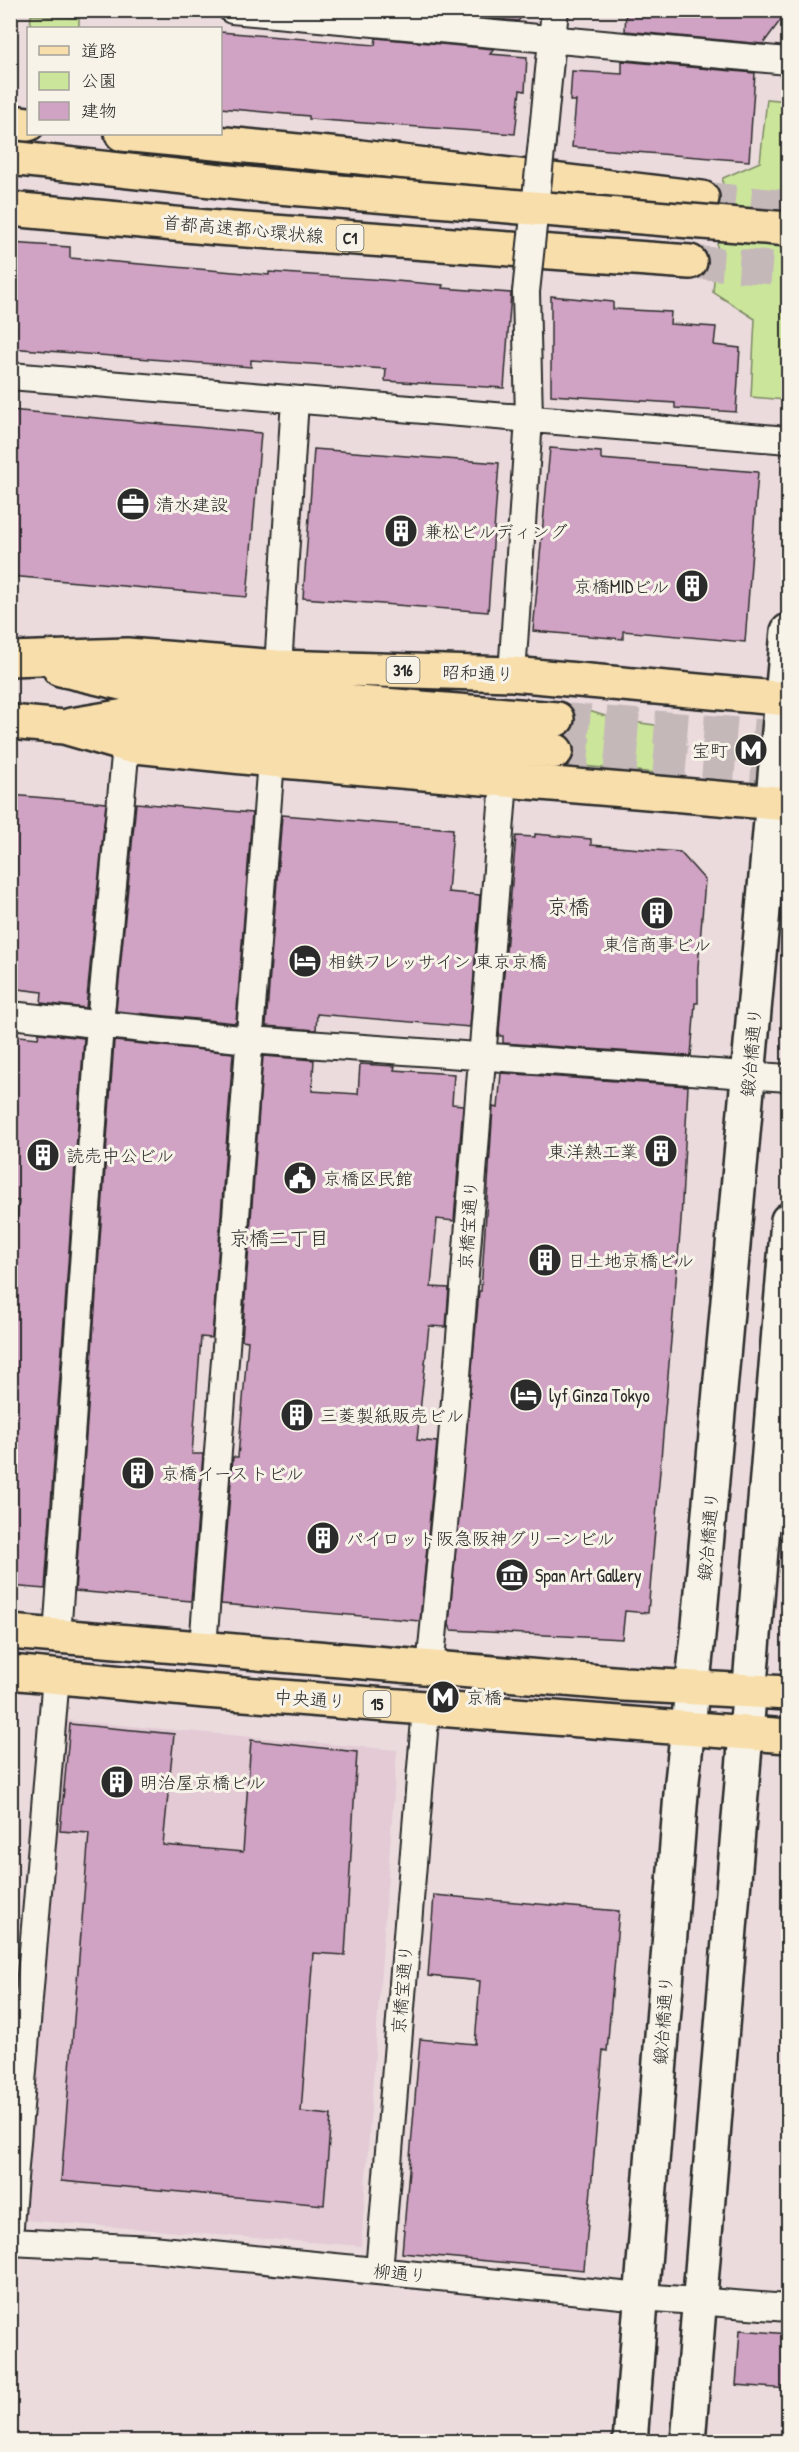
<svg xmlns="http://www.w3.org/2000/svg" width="799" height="2452" font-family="'Patrick Hand','Klee One',sans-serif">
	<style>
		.built { fill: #e3cad5 }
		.green { fill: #cbe59b; stroke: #7b8863; stroke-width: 1.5 }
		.building { fill: #d0a2c3; stroke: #2b2b2b; stroke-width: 1.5 }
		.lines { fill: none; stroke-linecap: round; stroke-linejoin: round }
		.primary-tunnel { stroke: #c5b8b9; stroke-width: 33; stroke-dasharray: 33 16; stroke-linecap: butt }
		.motorway-tunnel { stroke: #c5b8b9; stroke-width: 33; stroke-dasharray: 33 16; stroke-linecap: butt }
		.minor-casing { stroke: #2b2b2b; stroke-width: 30 }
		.tertiary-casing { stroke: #2b2b2b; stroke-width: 38 }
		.primary-casing { stroke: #2b2b2b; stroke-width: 38 }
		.trunk-casing { stroke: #2b2b2b; stroke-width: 38 }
		.motorway-casing { stroke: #2b2b2b; stroke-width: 38 }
		.minor { stroke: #f7f3e8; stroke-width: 26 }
		.tertiary { stroke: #f7f3e8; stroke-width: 33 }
		.primary { stroke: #f8deab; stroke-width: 33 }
		.trunk { stroke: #f8deab; stroke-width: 33 }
		.motorway { stroke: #f8deab; stroke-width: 33 }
		.minor-bridge-casing { stroke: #2b2b2b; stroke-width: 30; stroke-linecap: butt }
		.motorway-bridge-casing { stroke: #2b2b2b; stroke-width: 38; stroke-linecap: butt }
		.minor-bridge { stroke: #f7f3e8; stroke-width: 26 }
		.motorway-bridge { stroke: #f8deab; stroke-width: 33 }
		.labels { text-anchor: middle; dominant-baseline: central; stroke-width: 6; stroke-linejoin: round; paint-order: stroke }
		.shield { fill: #f7f3e8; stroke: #686764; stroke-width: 1.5 }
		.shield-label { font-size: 16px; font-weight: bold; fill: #2b2b2b }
		.street-label { font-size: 18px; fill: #2b2b2b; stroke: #f7f3e8 }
		.poi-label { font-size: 18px; fill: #2b2b2b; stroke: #f7f3e8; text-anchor: start }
		.neighbourhood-label { font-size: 20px; fill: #2b2b2b; stroke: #f7f3e8 }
		.quarter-label { font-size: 21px; fill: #2b2b2b; stroke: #f7f3e8 }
	</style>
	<rect width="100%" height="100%" fill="#ebdbdd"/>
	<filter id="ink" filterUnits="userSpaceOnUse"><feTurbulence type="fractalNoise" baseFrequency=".0167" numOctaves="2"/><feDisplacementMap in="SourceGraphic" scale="12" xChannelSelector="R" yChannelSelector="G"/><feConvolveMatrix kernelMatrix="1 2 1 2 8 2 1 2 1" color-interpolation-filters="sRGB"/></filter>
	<g filter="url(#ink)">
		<path class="built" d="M65,1720l332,30 -36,496 -336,-26z"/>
		<path class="green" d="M31,15l48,3v10h-49z
			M767,99l21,2v259l-3,40 -34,-3 4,-78 -42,-27 10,-114 37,-16z
			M563,703l55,17 66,9 -5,46 -119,-11z"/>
		<path class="building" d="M402,10h126l-10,11z
			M626,10h162l-25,34 -138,-13z
			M220,32l155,13 1,-7 118,11 -4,5 37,3 -2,34 -5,-1 -5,44 -206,-15v-3l-89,-8z
			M622,61l133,12 -6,88 -177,-14 4,-46h-6l2,-30 50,3z
			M10,243l60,4v11l199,17v-3l115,8 59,5 -1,3 69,5 -7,95 -119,-7 1,-12 -135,-9v7l-241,-19z
			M551,296l62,6v7l58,3 -1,12 46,3 -2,18 26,3 -4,64 -61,-4v-5l-124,-8z
			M10,410l251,23 -14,164 -237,-21z
			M550,448l51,4v7l157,13 -13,170 -122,-11v8l-90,-8z
			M314,449l185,14 -11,149 -185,-14z
			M10,795l96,8 -20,205 -45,-5 1,-11 -32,-4 4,-58h-4z
			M136,803l116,10 -16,210 -120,-12z
			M282,815l171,14 -5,63 32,3 -10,132 -153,-13 -1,16 -50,-4z
			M535,834l56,5v6l89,7 25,28 -7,87v36h-3l-4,53 -188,-13v-7h-3l-1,-5 17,-195 19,1z
			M39,1033l45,5 -39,551 -35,-3v-298l9,-87 -9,-1v-165l28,3z
			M114,1041l119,12 -21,285 -11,-1 -9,117h11l-12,147 -116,-10z
			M263,1056l51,4 -2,31 46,3 2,-30 35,2 -1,4 60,4 -2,30 11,1 -9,116 -17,-2 -6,68 18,1 -3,39 -17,-1 -12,114 20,2 -17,179 -199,-17 12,-147h5l10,-116 -6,-1z
			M501,1073l187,13 -7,135 -33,392 -23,-2 -3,28 -171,-9 -2,-6 30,-333h2l12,-184 5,1z
			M70,1724l104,10 -11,111 80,7 8,-112 106,12 -12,203 -32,-2 -12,159 30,3 -7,90 -263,-24 28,-348 -29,-2z
			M434,1895l185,16 -12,140 -4,-1 -19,220 -182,-17 18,-214 55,5 5,-63 -52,-5z
			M740,2330l49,4v55l-53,-4z"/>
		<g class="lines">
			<path class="primary-tunnel" d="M557,719l231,19
				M556,751l232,20"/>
			<path class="motorway-tunnel" d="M702,198l86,9
				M690,262l98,7"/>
			<g class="minor-casing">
				<path id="minor" d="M232,10l556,51
					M542,141l13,-131
					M10,376l778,64
					M278,667l17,-267
					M512,674l17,-255 -3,-127
					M10,1015l240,25 538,38
					M57,1636l43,-612 26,-279
					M203,1647l68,-887
					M430,1668l20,-204 54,-683
					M10,2226l46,-550
					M10,2242l142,7 490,48 146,11
					M379,2271l47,-563"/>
			</g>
			<g class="tertiary-casing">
				<path id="tertiary" d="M630,2442l52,-661 16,-145 90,-1005
					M688,2442l100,-1222"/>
			</g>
			<g class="primary-casing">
				<path id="primary" d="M10,659l117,-4 151,12 234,7 276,25
					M60,669l65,15 432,35
					M10,722l54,5 62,18 145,15 517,44
					M71,725l54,-9 431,35"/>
			</g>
			<g class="trunk-casing">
				<path id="trunk" d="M10,1632l614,52 164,9
					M10,1672l195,19 583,45"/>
			</g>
			<g class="motorway-casing">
				<path id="motorway" d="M10,122l18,2
					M122,134l238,23 342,41
					M10,158l256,28
					M10,209l208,19 472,34"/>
			</g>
			<use href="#minor" class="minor"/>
			<use href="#tertiary" class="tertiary"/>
			<use href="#primary" class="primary"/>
			<use href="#trunk" class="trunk"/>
			<use href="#motorway" class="motorway"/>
			<g class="minor-bridge-casing">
				<path id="minor-bridge" d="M526,292l16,-151"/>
			</g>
			<g class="motorway-bridge-casing">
				<path id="motorway-bridge" d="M266,186l522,43"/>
			</g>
			<use href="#minor-bridge" class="minor-bridge"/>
			<use href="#motorway-bridge" class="motorway-bridge"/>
		</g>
	</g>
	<defs>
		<g id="office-disc" transform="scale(1.725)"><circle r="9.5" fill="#2b2b2b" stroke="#f7f3e8"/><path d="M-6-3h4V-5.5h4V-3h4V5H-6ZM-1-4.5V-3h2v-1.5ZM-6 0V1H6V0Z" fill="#fff"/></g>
		<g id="building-disc" transform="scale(1.725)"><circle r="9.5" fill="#2b2b2b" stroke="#f7f3e8"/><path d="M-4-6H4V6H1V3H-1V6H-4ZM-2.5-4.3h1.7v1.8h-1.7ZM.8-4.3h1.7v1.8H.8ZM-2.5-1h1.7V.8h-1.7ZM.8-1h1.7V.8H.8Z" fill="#fff"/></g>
		<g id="metro-disc" transform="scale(1.725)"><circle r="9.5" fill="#2b2b2b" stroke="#f7f3e8"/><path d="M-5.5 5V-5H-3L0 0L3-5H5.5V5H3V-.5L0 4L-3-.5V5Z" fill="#fff"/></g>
		<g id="hotel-disc" transform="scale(1.725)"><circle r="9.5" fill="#2b2b2b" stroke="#f7f3e8"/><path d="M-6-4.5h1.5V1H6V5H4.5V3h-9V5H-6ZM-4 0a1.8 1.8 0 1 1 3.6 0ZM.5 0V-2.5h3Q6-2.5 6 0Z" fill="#fff"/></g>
		<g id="civic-disc" transform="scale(1.725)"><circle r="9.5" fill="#2b2b2b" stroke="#f7f3e8"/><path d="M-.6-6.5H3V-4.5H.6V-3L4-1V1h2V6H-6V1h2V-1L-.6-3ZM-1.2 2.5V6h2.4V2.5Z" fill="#fff"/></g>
		<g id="museum-disc" transform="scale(1.725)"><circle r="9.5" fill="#2b2b2b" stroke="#f7f3e8"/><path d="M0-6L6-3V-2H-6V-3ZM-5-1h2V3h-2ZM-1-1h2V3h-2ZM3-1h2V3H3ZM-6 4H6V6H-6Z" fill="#fff"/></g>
	</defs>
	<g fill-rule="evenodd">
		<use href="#office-disc" x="133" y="504"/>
		<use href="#building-disc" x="401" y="531"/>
		<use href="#building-disc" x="692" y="586"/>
		<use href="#metro-disc" x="751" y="750"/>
		<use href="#building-disc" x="657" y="913"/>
		<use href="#hotel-disc" x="305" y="961"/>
		<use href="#building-disc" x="661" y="1151"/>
		<use href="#building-disc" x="43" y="1155"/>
		<use href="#civic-disc" x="300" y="1178"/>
		<use href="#building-disc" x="545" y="1260"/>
		<use href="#hotel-disc" x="526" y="1395"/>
		<use href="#building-disc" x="297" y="1415"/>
		<use href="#building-disc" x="138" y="1473"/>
		<use href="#building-disc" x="323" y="1538"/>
		<use href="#museum-disc" x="512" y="1575"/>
		<use href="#metro-disc" x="443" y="1697"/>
		<use href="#building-disc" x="117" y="1782"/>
	</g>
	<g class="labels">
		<g class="shield">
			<rect x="336.5" y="225" width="27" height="26" rx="4.5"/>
			<rect x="386.5" y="657" width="33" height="26" rx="4.5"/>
			<rect x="363.5" y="1691" width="27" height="26" rx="4.5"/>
		</g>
		<g class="shield-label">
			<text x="350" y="238">C1</text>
			<text x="403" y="670">316</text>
			<text x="377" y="1704">15</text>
		</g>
		<g class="street-label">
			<text transform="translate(243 229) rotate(5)">首都高速都心環状線</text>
			<text transform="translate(478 673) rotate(2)">昭和通り</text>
			<text transform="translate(751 1052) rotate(-85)">鍛冶橋通り</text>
			<text transform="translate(468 1225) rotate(-86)">京橋宝通り</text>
			<text transform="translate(708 1536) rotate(-85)">鍛冶橋通り</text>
			<text transform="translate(310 1699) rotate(4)">中央通り</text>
			<text transform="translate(402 1989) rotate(-85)">京橋宝通り</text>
			<text transform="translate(663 2020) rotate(-86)">鍛冶橋通り</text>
			<text transform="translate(400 2273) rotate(6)">柳通り</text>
		</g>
		<g class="poi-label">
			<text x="156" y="504">清水建設</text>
			<text x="424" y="531">兼松ビルディング</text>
			<text x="669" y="586" text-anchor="end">京橋MIDビル</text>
			<text x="728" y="750" text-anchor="end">宝町</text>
			<text x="657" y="944" text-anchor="middle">東信商事ビル</text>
			<text x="328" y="961">相鉄フレッサイン 東京京橋</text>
			<text x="638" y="1151" text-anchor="end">東洋熱工業</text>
			<text x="66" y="1155">読売中公ビル</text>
			<text x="323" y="1178">京橋区民館</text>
			<text x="568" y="1260">日土地京橋ビル</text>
			<text x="549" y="1395">lyf Ginza Tokyo</text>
			<text x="320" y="1415">三菱製紙販売ビル</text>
			<text x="161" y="1473">京橋イーストビル</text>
			<text x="346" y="1538">パイロット阪急阪神グリーンビル</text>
			<text x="535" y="1575">Span Art Gallery</text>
			<text x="466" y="1697">京橋</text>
			<text x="140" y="1782">明治屋京橋ビル</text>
		</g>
		<g class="neighbourhood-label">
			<text x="279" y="1237">京橋二丁目</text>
		</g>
		<g class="quarter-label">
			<text x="568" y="906">京橋</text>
		</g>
	</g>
	<rect width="799" height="2452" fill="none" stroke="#f7f3e8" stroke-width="36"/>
	<rect x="18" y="18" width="763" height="2416" fill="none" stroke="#2b2b2b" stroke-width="2" filter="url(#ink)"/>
	<rect x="27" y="27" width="195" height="108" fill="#f7f3e8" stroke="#a5a39c" stroke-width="1.5"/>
	<rect x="39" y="46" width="30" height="9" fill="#f8deab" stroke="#a5a39c" stroke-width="1.5"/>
	<text x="81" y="57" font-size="18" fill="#2b2b2b">道路</text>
	<rect x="39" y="72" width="30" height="18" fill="#cbe59b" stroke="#a5a39c" stroke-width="1.5"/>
	<text x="81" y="87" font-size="18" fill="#2b2b2b">公園</text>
	<rect x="39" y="102" width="30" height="18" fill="#d0a2c3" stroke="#a5a39c" stroke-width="1.5"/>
	<text x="81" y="117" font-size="18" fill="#2b2b2b">建物</text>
</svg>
